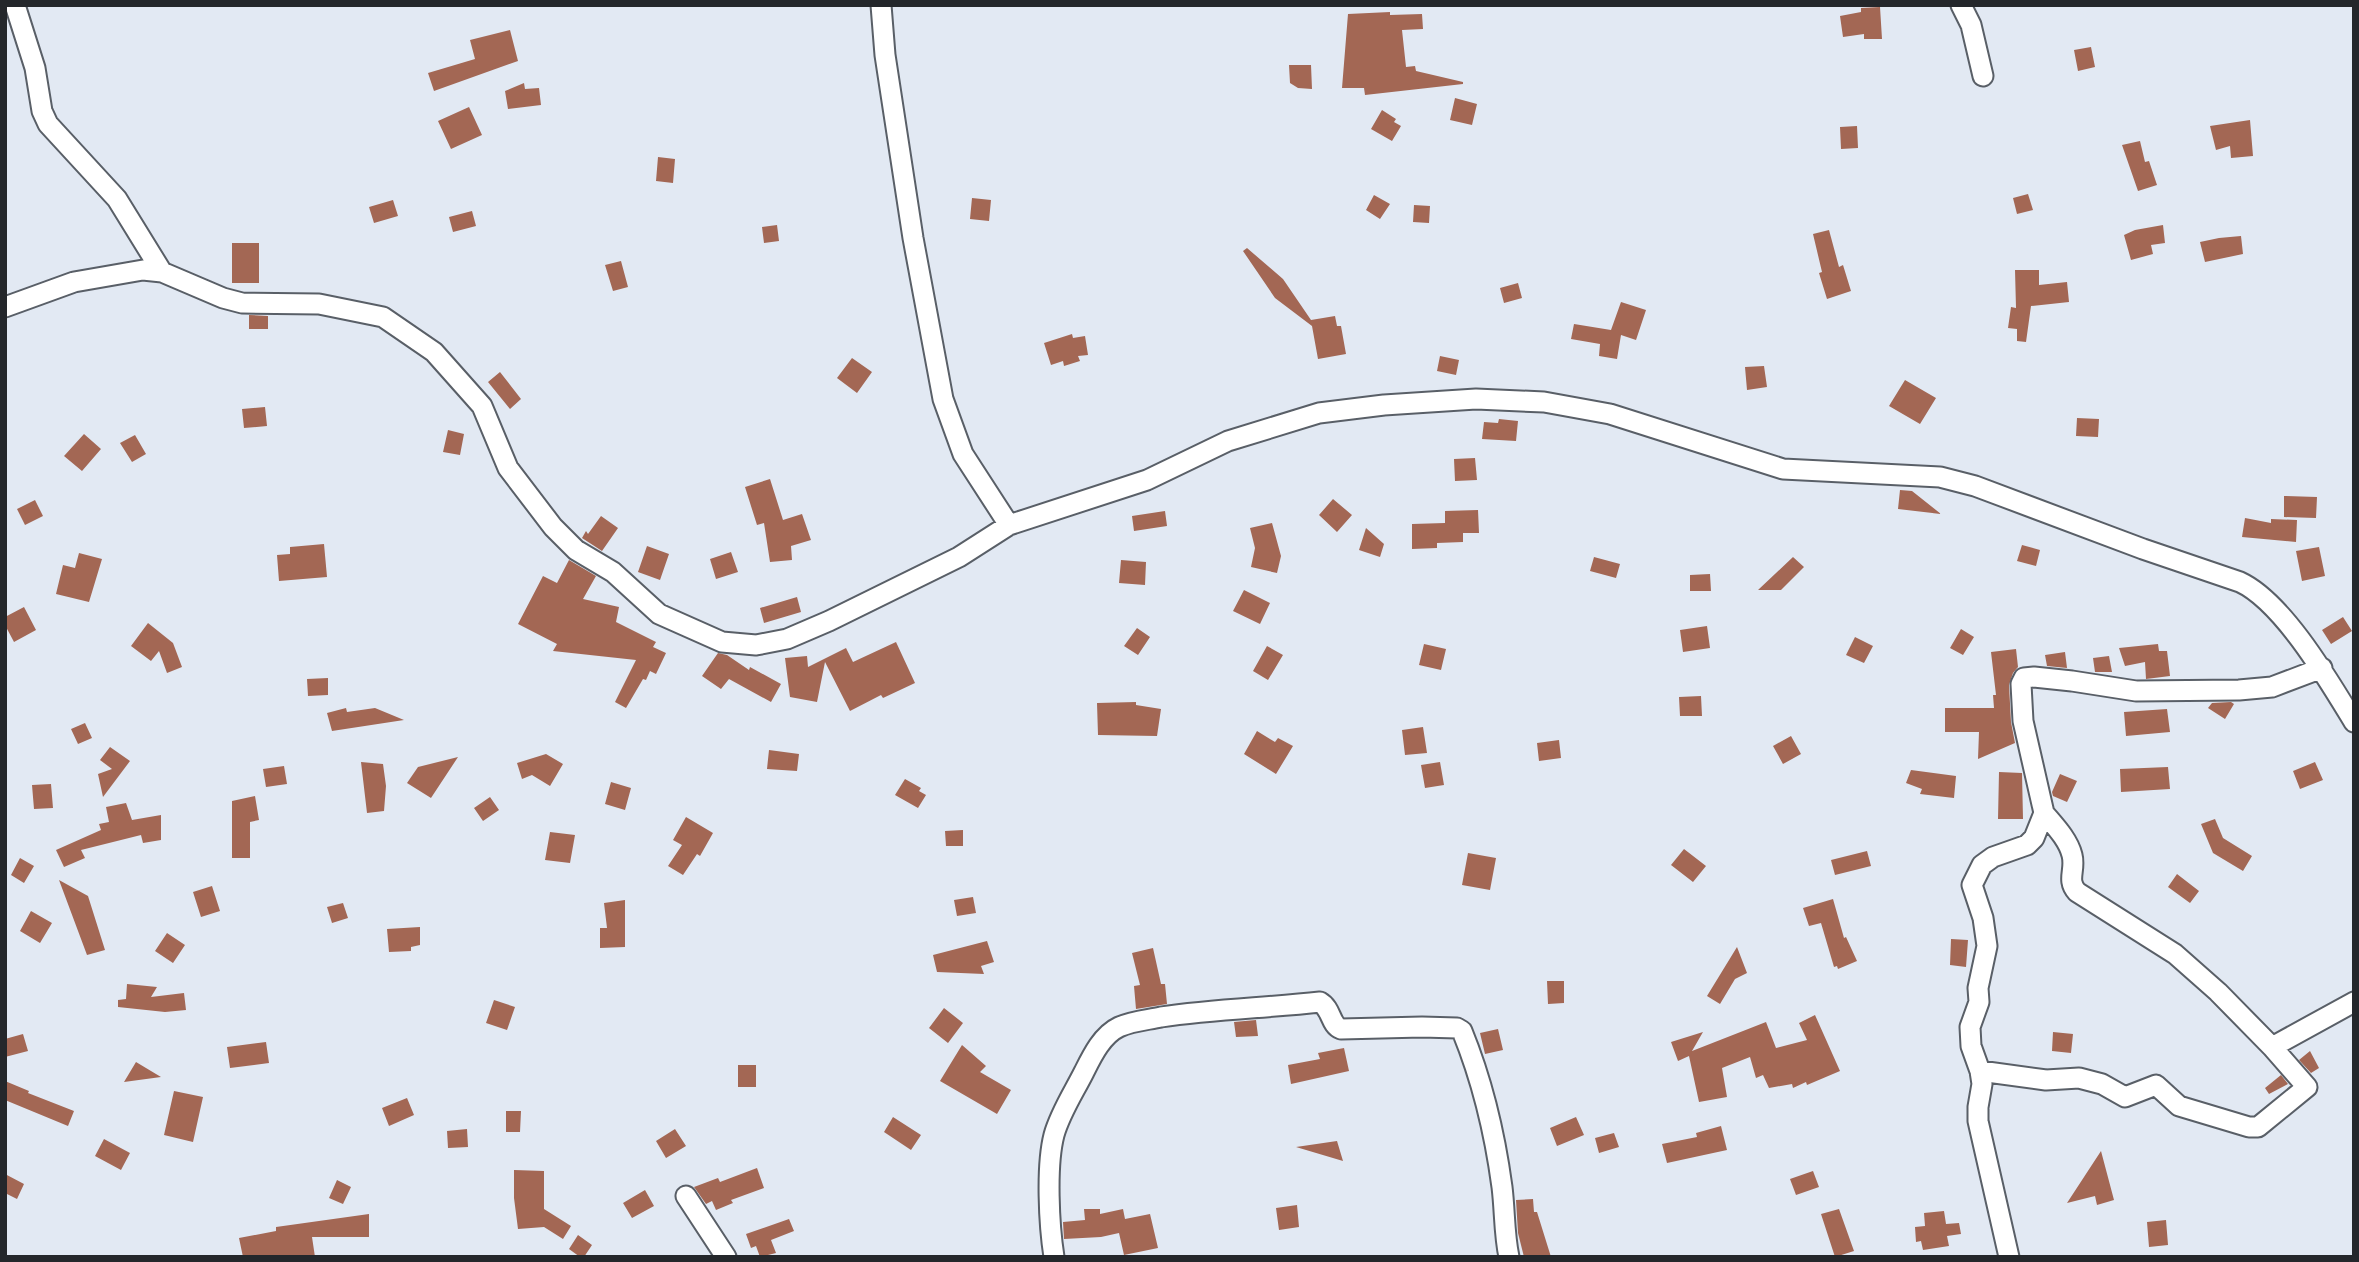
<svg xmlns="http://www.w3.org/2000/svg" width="2359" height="1262" font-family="'Exo 2',sans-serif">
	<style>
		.building { fill: #a36754 }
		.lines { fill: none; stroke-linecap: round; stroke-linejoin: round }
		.minor-casing { stroke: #595f67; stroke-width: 23 }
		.minor { stroke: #fff; stroke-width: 19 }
	</style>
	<rect width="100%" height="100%" fill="#e2e9f3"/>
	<path class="building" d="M1880,7l2,32h-18v-5l-21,3 -3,-21 21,-4v-4z
		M1390,12v3l32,-1 1,15 -21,1 4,37 9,-1 1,5 47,11v2l-98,11 -1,-7h-22l6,-74z
		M510,30l8,31 -84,30 -6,-18 47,-14 -5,-19z
		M2091,47l4,20 -17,4 -4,-21z
		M1289,65h22l1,24 -14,-1 -8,-5z
		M524,83l1,6 14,-1 2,17 -33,4 -3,-18z
		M1455,98l22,6 -5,21 -22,-5z
		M469,107l13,28 -31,14 -13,-28z
		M1382,110l14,9 -2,3 7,4 -9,15 -21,-12z
		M2250,120l3,36 -22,2 -1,-12 -14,4 -6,-24z
		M1857,126l1,22 -17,1 -1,-22z
		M2140,141l5,21 4,-1 8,24 -19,6 -16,-46z
		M658,157l17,2 -2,24 -17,-2z
		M2028,194l5,16 -16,4 -4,-16z
		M1374,195l16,9 -10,15 -14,-9z
		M972,198l19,2 -2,21 -19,-2z
		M393,200l5,16 -24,7 -5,-16z
		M1414,205l16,1 -1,17 -16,-1z
		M472,211l4,15 -23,6 -4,-15z
		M777,225l2,16 -15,2 -2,-16z
		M2163,225l2,18 -14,2 2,9 -22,6 -7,-25 11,-5z
		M1829,230l10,37 4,-2 8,26 -24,8 -8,-26 3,-1 -9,-38z
		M2241,236l2,18 -38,8 -5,-20 19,-4z
		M232,243h27v40h-27z
		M1247,248l36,31 28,41 24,-4 2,10h4l5,28 -28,5 -6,-33 -37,-28 -32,-47z
		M621,261l7,26 -15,4 -8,-26z
		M2015,270h24v15l28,-3 2,20 -38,4 -5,36 -9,-1v-12l-9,-1 3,-21 5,1z
		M1518,283l4,15 -18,5 -4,-15z
		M1621,302l25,8 -10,30 -15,-5 -4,24 -18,-3 1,-12 -29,-5 3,-15 37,6z
		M249,315l19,1v13h-19z
		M1072,334l1,4 12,-2 3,19 -10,1 2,5 -16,5 -1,-5 -12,4 -7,-22z
		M1440,356l19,4 -3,15 -19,-4z
		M852,358l20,14 -15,21 -20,-15z
		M1764,366l3,21 -20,3 -2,-23z
		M500,372l21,27 -11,10 -22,-27z
		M1905,380l31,18 -16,26 -31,-18z
		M265,407l2,19 -23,2 -2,-19z
		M2077,418l22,1 -1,18 -22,-1z
		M1499,419l19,2 -2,20 -34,-2 2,-17 14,1z
		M448,430l16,4 -4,21 -17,-3z
		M84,434l17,15 -19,22 -18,-15z
		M135,435l11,19 -14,8 -12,-19z
		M1475,458l2,22 -22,1 -1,-22z
		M770,479l13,41 19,-6 9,26 -20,6 1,14 -22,2 -6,-39 -7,2 -12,-38z
		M1900,490l12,1 29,23 -43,-5z
		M2284,496l33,1 -1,21 -32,-1z
		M1333,499l19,16 -15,17 -18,-17z
		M35,500l8,16 -18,9 -8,-16z
		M1478,510l1,23h-16v9l-26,1v5l-25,1v-25l33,-1v-12z
		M1165,511l2,15 -33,5 -2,-15z
		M601,516l17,12 -16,23 -20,-13 4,-7 2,3z
		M2245,518l26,5v-4l26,1 -1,22 -54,-5z
		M1272,523l9,33 -4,17 -26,-6 4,-19 -5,-20z
		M1366,528l18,16 -4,13 -21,-7z
		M324,544l3,33 -48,4 -2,-26 13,-1v-7z
		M2022,545l18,5 -4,16 -19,-5z
		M647,546l22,8 -9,26 -22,-8z
		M2319,547l6,29 -23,5 -6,-30z
		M731,552l7,20 -22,7 -6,-20z
		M79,553l23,6 -13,43 -33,-8 7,-29 12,3z
		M1594,557l26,7 -4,14 -26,-7z
		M1793,557l11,10 -23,23h-23z
		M569,560l27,16 -13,23 36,8 -3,15 40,20 -3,5 13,6 -10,21 -6,-3 -4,9 -3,-1 -17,29 -11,-6 21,-42 -83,-9 4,-7 -39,-20 25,-48 14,7z
		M1121,560l25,2 -1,23 -26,-2z
		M1710,574l1,17h-21v-16z
		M1244,590l26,13 -10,21 -27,-13z
		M797,597l4,15 -37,11 -4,-15z
		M24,607l12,23 -22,12 -9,-17v-8z
		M2343,617l9,14 -21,13 -9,-14z
		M148,623l25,20 9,24 -15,6 -8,-22 -8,10 -20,-15z
		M1707,626l3,22 -27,4 -3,-22z
		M1137,628l13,9 -12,18 -14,-9z
		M1961,629l13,8 -11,18 -13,-7z
		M1855,637l18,9 -9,17 -18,-8z
		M896,642l19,41 -32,15 -2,-3 -31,16 -25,-49 -8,40 -27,-5 -5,-39 22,-2 1,11 38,-19 7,14z
		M1424,644l22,5 -5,21 -22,-5z
		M2158,644l1,7h8l3,25 -24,3 -1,-17 -20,4 -6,-18z
		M1267,646l16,9 -15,25 -15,-9z
		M2016,649l2,18 -5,6 -4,12 2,37 4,21 -37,16 1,-27h-34v-24h49l-1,-13h3l-5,-43z
		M2065,652l2,16 -20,-2 -2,-11z
		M718,653l9,2 22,15 1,-3 31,17 -10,18 -42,-23 -8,10 -19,-13z
		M2109,656l3,16h-17l-2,-14z
		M328,678v17l-20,1 -1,-17z
		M1701,696l1,20h-22l-1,-19z
		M1136,702v3l25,4 -4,27 -59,-1 -1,-32z
		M2231,702l3,2 -9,15 -17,-11 4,-5z
		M346,708l1,4 28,-4 29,12 -72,11 -5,-18z
		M2167,709l3,23 -44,4 -2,-24z
		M85,723l7,15 -14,6 -7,-15z
		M1423,727l4,26 -22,2 -3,-25z
		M1257,731l18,11 3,-4 15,8 -17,28 -32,-20z
		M1791,736l10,18 -18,10 -10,-18z
		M1559,740l2,18 -22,3 -2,-18z
		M110,747l20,14 -27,36 -5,-23 14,-5 -12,-9z
		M769,750l30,4 -2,17 -30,-2z
		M546,754l17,10 -13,22 -18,-11 -10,4 -5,-16z
		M458,757l-27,41 -24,-15 11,-16z
		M361,762l22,2 3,22 -2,25 -17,2z
		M1440,762l4,23 -19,3 -4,-23z
		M2315,762l8,18 -23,9 -7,-18z
		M284,766l3,18 -21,3 -3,-18z
		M2168,767l2,22 -49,3 -1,-23z
		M1911,770l45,6 -2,22 -34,-4 2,-5 -16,-6z
		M1999,772l23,1 1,46h-25z
		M2060,774l17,7 -10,21 -14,-6 -1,-4z
		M905,779l16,9 -2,3 7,4 -8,13 -23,-13z
		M611,782l20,6 -6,22 -20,-6z
		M51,784l2,24 -19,1 -2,-24z
		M255,796l4,24 -9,2v36h-18v-57z
		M490,797l9,13 -16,11 -9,-13z
		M126,803l6,17 29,-5v25l-18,3 -2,-8 -60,15 4,8 -21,9 -8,-17 45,-20 -2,-6 10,-2 -3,-15z
		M686,817l27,16 -13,23 -3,-2 -14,21 -15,-9 14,-21 -9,-5z
		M2215,819l8,19 29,18 -9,15 -30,-18 -12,-29z
		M963,830v16h-17l-1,-15z
		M550,832l25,3 -5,28 -25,-3z
		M1684,849l22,17 -13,16 -22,-17z
		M1867,851l4,15 -36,9 -4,-15z
		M1468,853l28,5 -6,32 -28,-5z
		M20,858l14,8 -10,17 -13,-8z
		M2177,874l22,17 -9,12 -22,-16z
		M59,880l29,16 17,54 -18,5z
		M212,886l8,25 -19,6 -8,-25z
		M973,897l3,16 -19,3 -3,-16z
		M1833,899l11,39 2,-1 11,24 -19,8 -1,-3 -3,1 -13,-44 -12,3 -6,-18z
		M625,900v47l-25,1v-20h7l-3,-25z
		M343,903l5,15 -16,5 -5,-16z
		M31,911l21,12 -12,20 -20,-12z
		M420,927v18l-9,2v4l-22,1 -2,-23z
		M167,933l18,12 -12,18 -18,-12z
		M1951,939l17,1 -2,27 -16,-2z
		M987,941l7,21 -13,4 3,8 -47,-2 -4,-17z
		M1737,947l10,26 -12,6 -15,25 -13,-8z
		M1153,948l8,36h4l2,20 -31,5 -2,-23 6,-1 -8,-32z
		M1547,981h17v22l-16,1z
		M127,984l30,3 -6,10 33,-4 2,17 -21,2 -47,-5v-7l8,-1z
		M494,1000l21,7 -8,23 -21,-7z
		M944,1008l19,15 -15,20 -19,-15z
		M1815,1015l25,56 -33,14 -1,-3 -13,6 -1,-4 -23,4 -6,-13 -7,3 -6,-21 -28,11 5,29 -28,5 -10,-46 -11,5 -7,-19 32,-10 -11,19 74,-29 10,26 31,-8 -8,-17z
		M1256,1020l2,16 -22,1 -2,-15z
		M1498,1029l5,21 -18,4 -5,-21z
		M2053,1032l20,2 -2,19 -19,-2z
		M23,1034l5,17 -23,6v-18z
		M266,1042l3,21 -39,5 -3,-21z
		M962,1045l24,21 -6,6 31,18 -14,24 -57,-33z
		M1344,1048l5,23 -58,13 -3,-19 32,-6 -2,-6z
		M2310,1051l9,17 -8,5 -12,-13z
		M136,1062l25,15 -37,5z
		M738,1065h18v22h-18z
		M2281,1075l7,9 -19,10 -4,-6z
		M5,1081l24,10 -1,2 46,18 -6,15 -63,-26z
		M174,1091l29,6 -10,45 -29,-7z
		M407,1098l7,17 -25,11 -7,-18z
		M506,1111h15l-1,21h-14z
		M893,1117l28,18 -10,15 -27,-18z
		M1576,1117l8,18 -27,11 -7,-18z
		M1721,1126l6,24 -60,13 -5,-19 35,-7 -1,-4z
		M467,1129l1,18 -20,1 -1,-17z
		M675,1129l11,17 -20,12 -10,-17z
		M1614,1133l5,14 -20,6 -4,-15z
		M104,1139l26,14 -9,17 -26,-14z
		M1337,1141l6,20 -47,-14z
		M2101,1151l13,49 -17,5 -2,-9 -28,7z
		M757,1168l7,20 -33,12 2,3 -17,7 -4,-9 -6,3 -12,-17 24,-9 2,4z
		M514,1170l30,1v38l27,17 -8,13 -19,-12 -26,2 -4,-31z
		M1813,1171l6,16 -23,8 -6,-16z
		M5,1174l19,10 -7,15 -12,-6z
		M337,1180l14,7 -8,17 -14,-6z
		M645,1190l9,16 -22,12 -9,-15z
		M1533,1199l1,13h3l14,45h-27l-6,-24 -2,-33z
		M1297,1205l2,22 -20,3 -3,-22z
		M1084,1209h16v5l23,-5 2,10 25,-5 8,34 -34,7 -5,-22 -18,4 -37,2 -1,-17 22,-2z
		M1839,1209l15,42 -19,6 -14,-43z
		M1944,1211l2,13 13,-1 2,11 -14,2 2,10 -26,4 -2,-9 -5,1 -1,-15 10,-1 -1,-13z
		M369,1214v23h-57l3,20h-72l-4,-19 37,-7v-4z
		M789,1219l5,12 -23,9 5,13 -16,4 -4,-11 -5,2 -5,-14z
		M2166,1220l2,25 -19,2 -2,-25z
		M578,1235l14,10 -8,12h-4l-11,-8z"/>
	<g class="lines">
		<g class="minor-casing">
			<path id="minor" d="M15,5l20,63 7,43 6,13 69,75 45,73
				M881,5l4,50 28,183 30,161 20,55 46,71
				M1961,5l10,20 12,51
				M5,307l69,-25 69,-12 19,2 61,26 19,5 77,1 64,13 51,35 48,54 26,62 45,59 23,23 37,22 46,42 63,28 34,3 31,-6 42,-18 130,-64 50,-32 138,-45 81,-39 91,-28 65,-8 92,-6 68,3 66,12 173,55 157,8 35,9 168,63 97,33c43,20 89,99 114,140
				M2044,813c10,12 24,26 28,42 4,15 -6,25 5,37l98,62 43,38 54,55 82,-45
				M1980,1071l66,9 33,-2 23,6 23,13 31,-12 23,21 70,21h9l49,-40 -35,-40
				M686,1196l40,61
				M1054,1257c-5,-32 -8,-91 0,-122 6,-22 20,-43 30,-63 8,-16 18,-37 35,-45 13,-6 28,-7 42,-10 53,-8 106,-9 159,-15 12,7 10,23 21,27l81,-2 35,1 5,3c20,49 33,104 40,156 3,24 2,47 7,70
				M2009,1257l-31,-136v-14l4,-23 -2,-13 -9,-25 -1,-19 9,-25 -1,-14 9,-42 -4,-28 -11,-33 10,-20 11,-8 34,-12 7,-7 10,-25 -21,-92 -2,-37 3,-6 10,-1 38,4 64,10 103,-1 33,-3 50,-19"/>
		</g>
		<use href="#minor" class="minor"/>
	</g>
	<rect width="2359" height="1262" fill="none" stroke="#24272b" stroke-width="14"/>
</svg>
